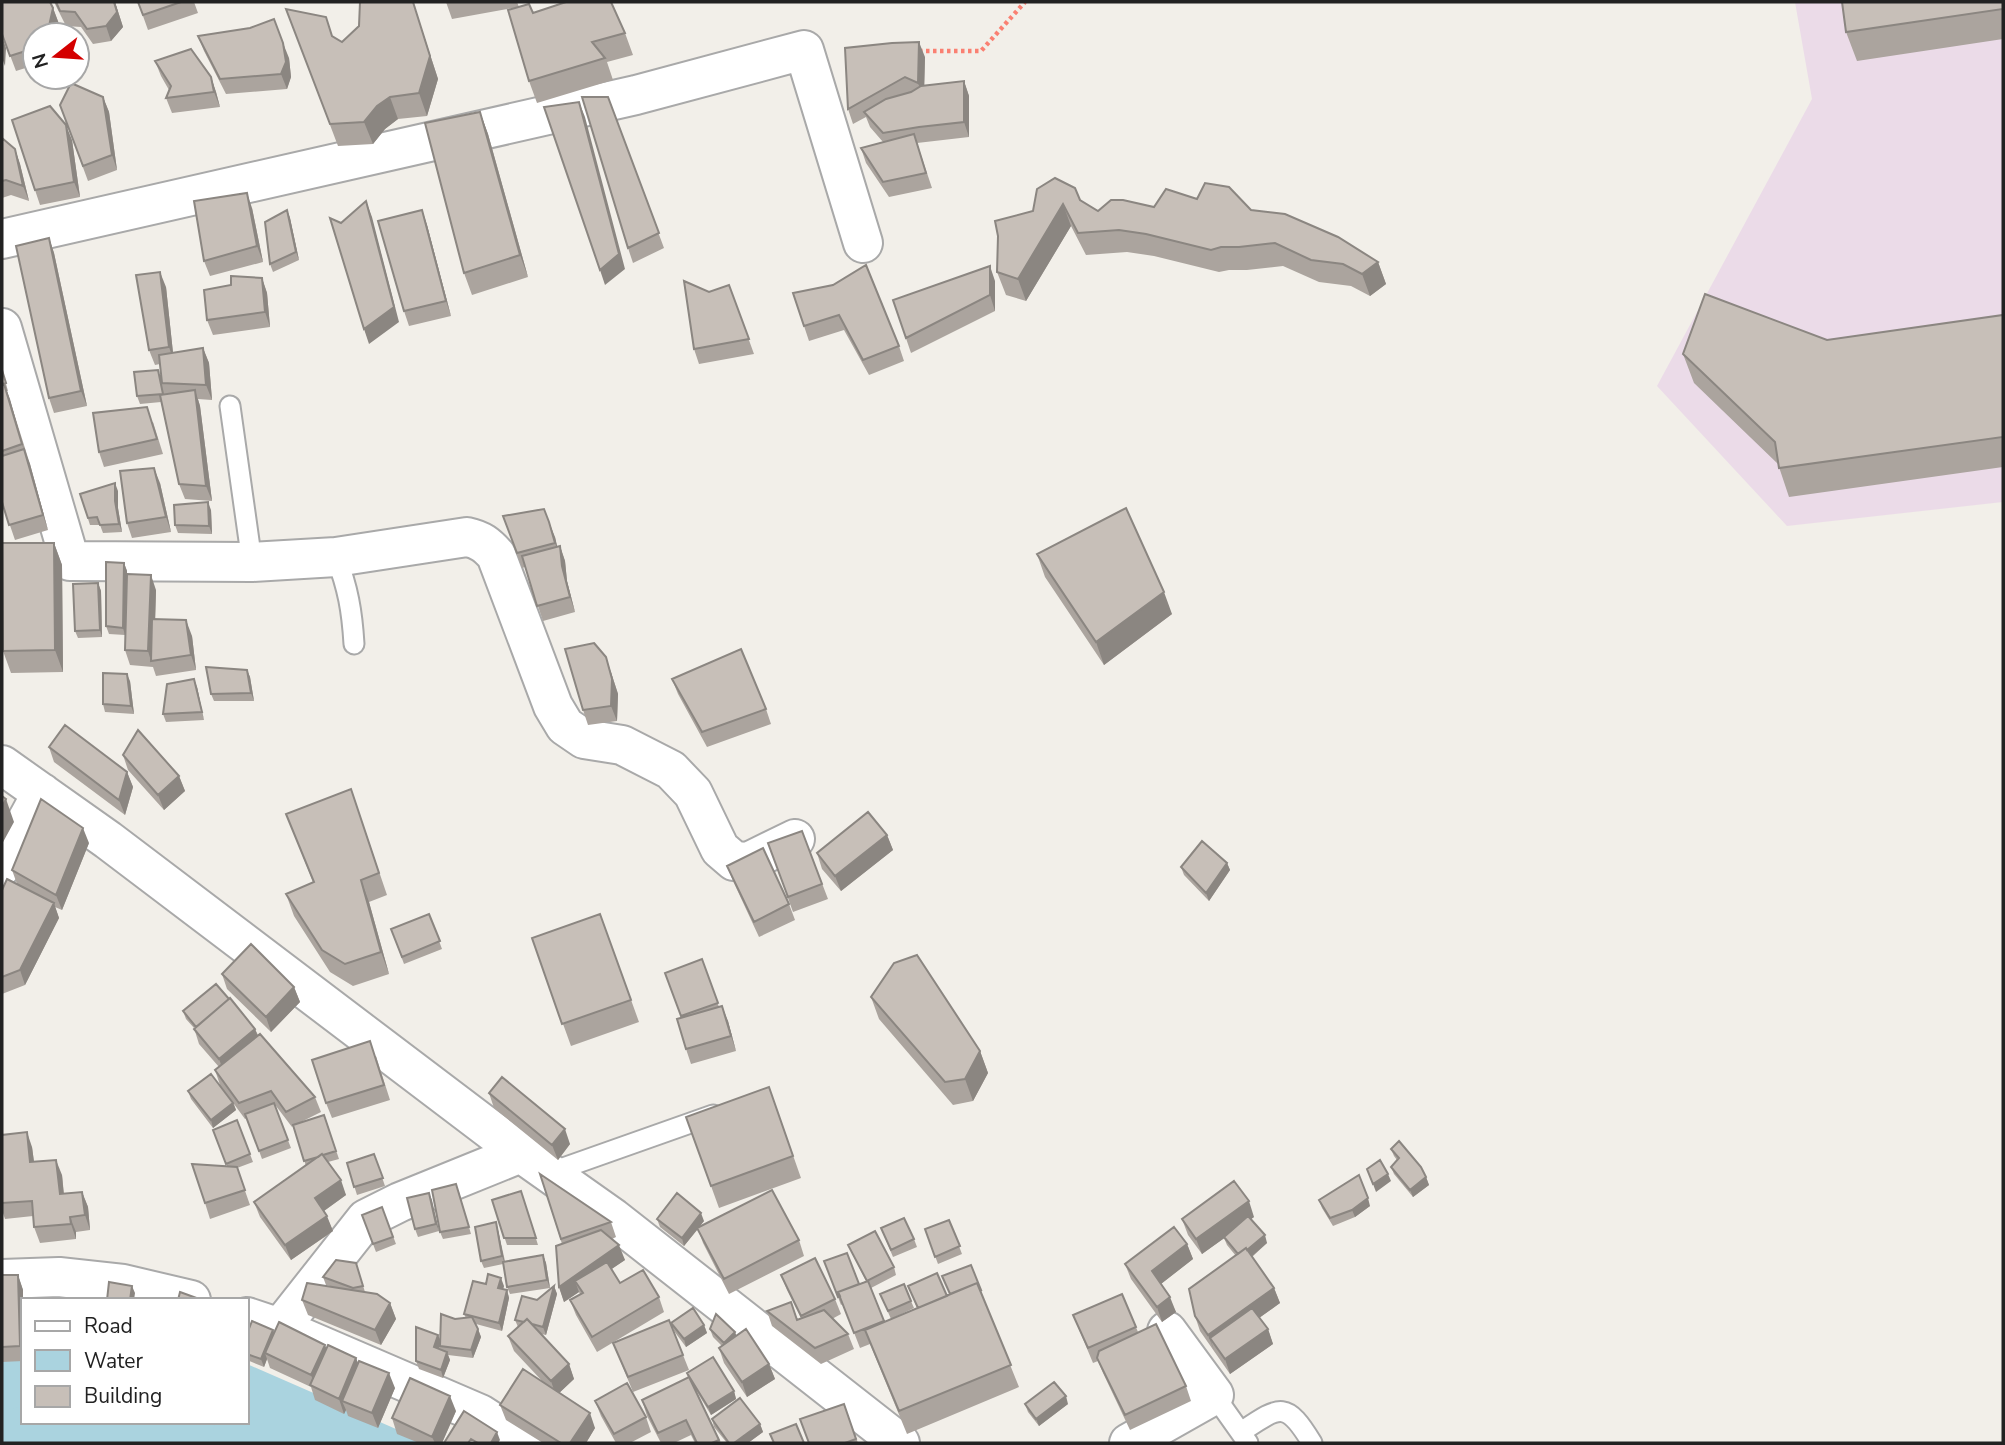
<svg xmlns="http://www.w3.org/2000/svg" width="2005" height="1445" font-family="'Nunito Sans',sans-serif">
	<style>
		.industrial { fill: #ebdbe8 }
		.water { fill: #aad3df }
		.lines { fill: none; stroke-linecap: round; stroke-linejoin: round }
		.river { stroke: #aad3df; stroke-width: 63 }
		.service-casing { stroke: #a9a9a9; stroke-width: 23 }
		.minor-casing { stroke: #a9a9a9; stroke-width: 42 }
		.path { stroke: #fa8072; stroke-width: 4.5; stroke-dasharray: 3.5 3.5; stroke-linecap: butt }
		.service { stroke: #fff; stroke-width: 19 }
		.minor { stroke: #fff; stroke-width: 38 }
		.wall { fill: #aba49e }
		.shaded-wall { fill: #8b8681 }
		.building { fill: #c7bfb8; stroke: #8b8681; stroke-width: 2 }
	</style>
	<rect width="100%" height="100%" fill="#f2efe9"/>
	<path class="industrial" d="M1795,2h208v500l-216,24 -130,-140 155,-287z"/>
	<path class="water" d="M23,1334v88h224v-58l181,79h-241l-75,-20 -55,20h-55v-101z"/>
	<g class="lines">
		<path class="river" d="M2,1441l181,-19"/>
		<g class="service-casing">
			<path id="service" d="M230,406l22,156
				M336,557c12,31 16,54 18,87
				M549,1173l164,-58
				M1214,1395l34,48
				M1241,1432c39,-26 45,-32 71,11"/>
		</g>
		<g class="minor-casing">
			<path id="minor" d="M2,239l634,-144 168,-45 59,193
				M2,328l68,233 182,1 84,-5 131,-20c14,3 20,8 29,18l57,151 12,20 19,13 38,6 49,25 22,23 27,56 14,12 14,1 47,-23
				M2,765l106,75 413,313 92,65 287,225
				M2,866l40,-73
				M2,1279l57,-2 64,7 68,16
				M247,1317l33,11 200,86 45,29
				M280,1328l86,-109 34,-17 121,-49
				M1129,1443l85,-48 -47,-64"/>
		</g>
		<path class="path" d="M919,51h62l44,-49"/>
		<use href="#service" class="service"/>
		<use href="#minor" class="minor"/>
	</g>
	<path class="wall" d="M54,2h61l8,25 -12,14 -18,3 -12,-17 -15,-1z
		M138,2h56l4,11 -50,17z
		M413,2l25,77 -11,37 -29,3 -13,10 -12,15 -35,2 -52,-137 56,33z
		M446,2h71l2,5 -67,12z
		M2003,2v37l-146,22 -11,-29z
		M53,8l6,16 -24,11v30l-19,6 -14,-37z
		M533,13l92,20 8,22 -26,7 6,18 -76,23 -8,-22z
		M198,36l91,22 2,19 -4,12 -61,5 -22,-43z
		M925,57l-1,29 40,-5 5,15v41l-52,6 15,45 -43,9 -23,-34 -5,-15 22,-6 -13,-15 -4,-10 -13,7 -5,-15z
		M155,61l56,16 5,15 4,15 -48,6 -6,-15 3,-8 -8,-14z
		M103,97l6,15 8,58 -29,11 -28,-76z
		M608,97l56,151 -31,15 -5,-15z
		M480,112l8,22 40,143 -56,18 -8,-22z
		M2,138l13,11 5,15 9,37 -18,-6 -9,3z
		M72,140l8,57 -40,8 -5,-15z
		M1197,199l54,11 127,52 8,22 -16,12 -19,-10 -32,-4 -36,-16 -36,4h-18l-10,2 -65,-16 -27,-4 -41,3 -15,-29 -45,75 -20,-6 -9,-23 1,-36 82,-36 18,11 56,-4z
		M252,208l11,54 -53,14 -6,-15z
		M287,210l3,8 9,42 -26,12 -3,-8z
		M422,210l5,15 24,91 -42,10 -5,-15z
		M49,238l5,15 33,153 -33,7 -5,-15z
		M262,278l5,15 3,34 -57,8 -6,-15 24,-35z
		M995,281v30l-84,42 -18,-53z
		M729,285l25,69 -55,10 -5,-15 15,-57z
		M833,285l66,61 5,15 -35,14 -25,-45 -35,11 -16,-48z
		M166,287l7,66 30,-5 6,15 3,37 -14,-1 2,7 12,95 -27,-2 -6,-15 -18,-82 -21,2 -3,-8 25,-16 -2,-16 -5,1 -6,-15z
		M2003,315v152l-214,30 -11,-33 -84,-81 -11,-29 144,-14z
		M2,369l6,22h-1l23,73 18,66 -33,10 -13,-38z
		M153,422l10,32 -59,13 -5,-15z
		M160,483l11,49 -39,6 -5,-15z
		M118,491v17l4,24 -19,1 -3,-8h-10l-10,-31z
		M211,510l1,24 -34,-1 -3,-8z
		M503,516l52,21 2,10 3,-1 5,15 2,20 8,31 -32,9 -18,-54 -3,1z
		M54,543l8,22 1,107 -52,1 -8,-22z
		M1037,554l135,60 -68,51 -59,-88z
		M124,563l3,8 -2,60 31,-41 -1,29 37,17 4,34 -40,6 -3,-9 -23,-2 -5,-15v-15l-16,-1 -3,-8z
		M98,583l3,8 1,46 -24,1 -3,-7z
		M247,670l3,7 4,24h-40l-3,-7z
		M611,672l7,22 -1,27 -29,4 -5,-15z
		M672,679l94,30 5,15 -64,23 -29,-53z
		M130,681l4,33 -29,-2 -2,-8z
		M197,687l7,33 -38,2 -3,-8z
		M49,747l78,25 6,15 -8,28 -71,-53z
		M123,755l56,21 6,15 -21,19 -36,-40z
		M351,789l36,106 -18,7 20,72 -36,12 -23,-14 -36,-56 -8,-22 27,-12 -27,-68z
		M802,831l26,68 -35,13 -25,-69z
		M887,835l6,15 -52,41 -19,-22 -5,-16z
		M89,843l-27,67 -7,-3 4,11 -34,67 -23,9v-104l15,-6 -5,-14z
		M1227,863l3,7 -21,31 -25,-26 -3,-8z
		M727,866l62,38 6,16 -36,17 -26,-56z
		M429,914l13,35 -38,15 -13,-35z
		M600,914l39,108 -68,24 -39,-108z
		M702,959l17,48 9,14 8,30 -45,13 -5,-15 -4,-32 -17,-44z
		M222,974l72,13 6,15 -29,30 -44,-43z
		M871,997l109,54 8,22 -15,28 -20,4 -74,-86z
		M229,999l26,30 3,6 57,62 6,15 -20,10 23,-7 15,44 -11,3 18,33 -22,16 9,20 -42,29 -31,-43 -6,-15 52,-36 -13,-40 -1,1 -16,-21 -1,1 16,41 -29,11 -15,-41 -2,1 -11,-15 2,6 -23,18 -22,-29 -3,-8 32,-6 -5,-15 4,-3 -20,-23 -5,-16 -8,-9 -3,-8z
		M376,1056l14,44 -58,18 -6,-15z
		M769,1087l32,91 -82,30 -33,-91z
		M489,1093l81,51 -12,16 -64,-52z
		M237,1120l16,42 -16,6 13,37 -40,14 -5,-16 22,-37 -14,-36z
		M2,1135l30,12 2,15 28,13 2,19 18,-2 6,15 2,23 -14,2v7l-36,4 -6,-16 -1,-11 -28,3 -3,-9z
		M1391,1149l35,28 3,8 -16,12 -19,-23 -3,-7 6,-7 -3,-4z
		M374,1154l11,32 -28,9 -10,-32z
		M540,1174l71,48 5,15 -4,2 13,21 -14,9 9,14 39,14 5,15 -67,40 -21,-37 -6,-15 10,-6 -1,-2 -15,10 -5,-15 3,-43z
		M521,1191l17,54h-31l-15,-45z
		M459,1192l12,42 -28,5 -3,-7z
		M429,1193l10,38 -21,6 -3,-8z
		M1319,1200l51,6 -15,11 -22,9 -11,-18z
		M382,1207l14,37 -20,8 -14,-37z
		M1254,1217l-3,2 16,24 -15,14 22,31 6,15 -21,15 9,11 5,15 -43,30 -30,-43 -5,-15 41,-60 -9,-11 -3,-7 -22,16 -14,-19 -6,-16z
		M657,1219l47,2 -5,6 100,13 5,16 -75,38 -26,-51 -5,-14 -14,17 -24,-19z
		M949,1220l13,34 -24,10 -13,-35z
		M496,1222l2,8 7,31 38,-6 3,8 4,25 -40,6 -3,-7 -4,-23 -19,4 -3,-7z
		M881,1228l33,11 3,8 -24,10z
		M1187,1244l6,15 -32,25 15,28 -14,10 -31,-43 -6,-15z
		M848,1245l46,22 2,8 -25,13 13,34 33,-14 -9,-22 39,10 34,-6 2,8 36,89 -112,47 -37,-90 -10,4 -17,-44 -2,1 -17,-44 35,23 7,-3z
		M356,1263l9,29 25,11 6,16 -15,26 -73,-30 -6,-15 28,-14 -4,-1 -3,-8z
		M2,1275h16l5,15v71l-21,1z
		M781,1275l54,24 6,15 -9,5 16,15 6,15 -33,15 -49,-38 -5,-15 30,9 4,-2 -14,-28z
		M486,1284l18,2 -1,3 4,1 2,8 -7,33 -26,-7 5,13 -8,21 -25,-3 2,5 -7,18 -24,-9 -3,-8 22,-26 2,5 15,-21 11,-1 -2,-4z
		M554,1286l3,8 -11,41 -5,-1 28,30 5,15 -15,14 36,35 -9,15h-43l-37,-23 -6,-15 44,-22 -30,-32 -6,-15 10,-9 -3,-7z
		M880,1294l31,7 3,7 -23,11z
		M1122,1294l16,38 48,54 5,15 -61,29 -27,-57 -5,-12 -5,2 -20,-48z
		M671,1323l33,2 3,8 -21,14 -12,-16z
		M710,1329l25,3 1,4 33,28 6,15 -28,18 -23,-34 -5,-15 3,-2 -9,-9z
		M274,1333l82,25 2,6 37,24 -17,40 -30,-12 -2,-6 -2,4 -29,-14 -4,-13 -41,-19 -3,-9 -3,8 -17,-7v-26z
		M613,1343l70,12 6,15 -56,22z
		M687,1373l47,18 2,8 -25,16 -17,-28 27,56h-26l-4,-8 -17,8h-13l-14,-27 -5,-16 46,-22z
		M595,1401l51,16 5,15 -21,11h-14l-15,-27z
		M844,1404l14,39h-49z
		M1025,1404h43l-29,22 -11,-14z
		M456,1411l-14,32h-23l-22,-9 -5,-16z
		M712,1419l48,5 3,8 -15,11h-21l-13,-16z"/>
	<path class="shaded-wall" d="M115,2l8,25 -12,14 -5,-15z
		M413,2l25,77 -11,37 -8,-23z
		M53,8l6,16 -3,11h-9z
		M2,36l4,12 -1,18 -3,-8z
		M919,42l6,15 -1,41 -6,-15z
		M283,43l6,15 2,19 -4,12 -6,-15z
		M211,77l5,15 4,15 -6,-15z
		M964,81l5,15v41l-5,-15z
		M103,97l6,15 8,58 -5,-15z
		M390,97l8,22 -13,10 -12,15 -9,-22 13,-16z
		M579,102l6,15 40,152 -20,16 -5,-15z
		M480,112l8,22 40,143 -8,-22z
		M66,125l6,15 8,57 -6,-15z
		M15,149l5,15 9,37 -6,-15z
		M247,193l5,15 11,54 -6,-16z
		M366,201l6,16 27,105 -30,22 -5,-15z
		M1063,204l8,22 -45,75 -8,-22z
		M287,210l3,8 9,42 -3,-8z
		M422,210l5,15 24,91 -5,-15z
		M49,238l5,15 33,153 -6,-15z
		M1378,262l8,22 -16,12 -8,-22z
		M990,266l5,15v30l-5,-16z
		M160,272l6,15 8,75 -5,-15z
		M262,278l5,15 3,34 -5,-15z
		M203,348l6,15 3,37 -6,-15z
		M4,384l6,15 17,61 -5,-16z
		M195,390l5,16 12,95 -6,-15z
		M24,449l6,15 18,66 -5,-15z
		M154,468l6,15 11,49 -5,-15z
		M115,483l3,8v17l4,24 -3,-8 -4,-23z
		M208,502l3,8 1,24 -3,-8z
		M549,522l6,15 5,21 -5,-15z
		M54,543l8,22 1,107 -8,-22z
		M560,546l5,15 2,20 8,31 -5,-15 -8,-31z
		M124,563l3,8 -2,64 -2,-7z
		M151,575l5,15 -2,71h-3l-3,-10z
		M98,583l3,8 1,46 -2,-7z
		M1164,592l8,22 -68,51 -8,-23z
		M186,620l6,16 4,34 -5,-15z
		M606,657l12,37 -1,27 -6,-15z
		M247,670l3,7 4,24 -3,-8z
		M127,674l3,7 4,33 -3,-8z
		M194,679l3,8 7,33 -2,-8z
		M127,772l6,15 -8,28 -6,-15z
		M179,776l6,15 -21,19 -6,-15z
		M6,799l8,23 -12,22v-37z
		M83,828l6,15 -27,67 -6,-15z
		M887,835l6,15 -52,41 -6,-15z
		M1227,863l3,7 -21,31 -3,-8z
		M361,880l8,22 20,72 -8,-22z
		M54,903l5,15 -34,67 -5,-15z
		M294,987l6,15 -29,30 -5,-15z
		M722,1006l6,15 8,30 -5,-15z
		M255,1029l6,15 -36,31 -6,-16z
		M980,1051l8,22 -15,28 -8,-22z
		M233,1103l3,7 -23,18 -2,-8z
		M565,1129l5,15 -12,16 -6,-15z
		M27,1132l5,15 4,30 -6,-15z
		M56,1160l6,15 3,34 -5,-15z
		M1388,1174l3,7 -15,11 -3,-8z
		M1426,1177l3,8 -16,12 -3,-7z
		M341,1180l5,15 -25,18 -6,-15z
		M82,1192l6,15 2,23 -5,-15z
		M429,1193l3,7 7,31 -3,-7z
		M1368,1198l2,8 -15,11 -3,-7z
		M1249,1201l5,16 -52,37 -6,-15z
		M701,1213l3,8 -20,25 -2,-8z
		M327,1216l6,15 -42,29 -6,-15z
		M70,1217l6,15v7l-5,-15z
		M496,1222l2,8 7,34 -3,-8z
		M1265,1235l2,8 -24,21 -3,-7z
		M1187,1244l6,15 -36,28 -5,-16z
		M619,1245l6,15 -44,30 -6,-9 4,11 -15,10 -5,-15z
		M543,1255l3,8 4,25 -3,-8z
		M18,1275l5,15v64l-3,-8z
		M501,1278l3,8 -3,10 -3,-8z
		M132,1286l3,7 -1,7h-4z
		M554,1286l3,8 -11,41 -3,-8z
		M1274,1288l6,15 -63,45 -7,-10 4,12 -6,-15z
		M507,1290l2,8 -7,33 -3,-8z
		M1170,1297l6,15 -14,10 -5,-15z
		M390,1303l6,16 -15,26 -6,-15z
		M704,1325l3,8 -21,14 -2,-8z
		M478,1329l3,8 -8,21 -2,-8z
		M1268,1329l5,15 -43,30 -5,-15z
		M273,1330l3,8 -11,15 2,6 -3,8 -3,-8z
		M735,1332l3,8 -14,3z
		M438,1335l3,7 -5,13 -2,-8z
		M325,1345l6,15 -15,28 -5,-13z
		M447,1352l3,8 -7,18 -2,-8z
		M356,1358l6,15 -20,28 4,9 -2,4 -5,-15z
		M569,1364l5,15 -18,17 -5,-15z
		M769,1364l6,15 -28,18 -5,-15z
		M389,1373l6,15 -17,40 -6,-15z
		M734,1391l2,8 -25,16 -3,-8z
		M450,1396l6,15 -14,32h-7l-3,-6z
		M1066,1396l2,8 -29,22 -3,-7z
		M590,1413l5,15 -9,15h-16z
		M760,1424l3,8 -15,11h-14z
		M497,1432l3,8 -2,3h-7z"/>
	<path class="building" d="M2,2h48l3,6 -6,27h-12v13l-25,8 -8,-22z
		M56,2h58l3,10 -11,14 -19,3 -12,-17 -15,-1z
		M138,2h43l-38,13z
		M360,2h53l17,54 -11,37 -29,4 -13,9 -13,16 -34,2 -44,-115 40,8 6,19 10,6 17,-16z
		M566,2h45l14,31 -33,9 13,16 -76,23 -21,-71 21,-6 4,9z
		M1842,2h161v7l-157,23z
		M274,19l9,24 3,19 -5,12 -61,5 -22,-43 52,-8z
		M919,42l-1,41 -13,-6 -57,32 -3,-61 47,-5z
		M191,49l20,28 3,15 -48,6 5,-12 -16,-25z
		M964,81v41l-45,5 -36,6 -19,-21 22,-13 25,-7 10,-6z
		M71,83l32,14 9,58 -29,11 -23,-61z
		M582,97h26l51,136 -31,15z
		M579,102l40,152 -19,16 -56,-163z
		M50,106l16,19 8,57 -39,8 -23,-70z
		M480,112l40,143 -56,18 -39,-150z
		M914,134l12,39 -43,9 -22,-34z
		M2,138l13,11 8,37 -17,-6 -4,1z
		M1055,178l20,10 5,12 18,11 13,-11h12l31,7 12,-18 31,10 8,-16 24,4 22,23 34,4 53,23 40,25 -16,12 -19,-10 -32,-4 -36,-17 -36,4h-18l-10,3 -65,-16 -27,-4 -41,3 -15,-29 -45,75 -21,-7 1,-36 -3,-15 38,-10 4,-22z
		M247,193l10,53 -53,15 -10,-60z
		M366,201l28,106 -30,22 -34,-111 11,5z
		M287,210l9,42 -26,12 -5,-42z
		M422,210l24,91 -42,10 -26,-90z
		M49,238l32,153 -32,7 -33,-152z
		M866,265l33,81 -36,14 -24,-45 -35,11 -11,-33 40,-8z
		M990,266v29l-84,43 -13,-38z
		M160,272l9,75 -20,3 -13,-75z
		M231,276l31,2 3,34 -58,8 -3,-30 27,-5z
		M684,281l25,11 20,-7 20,54 -55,10z
		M1705,294l122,46 176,-25v122l-224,31 -4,-26 -92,-88z
		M203,348l3,37 -44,-2 -3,-28z
		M2,370l4,13 -4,1z
		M158,370l5,24 -26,2 -3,-24z
		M4,384l18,60 -20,7v-66z
		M195,390l11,96 -27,-2 -19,-89z
		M147,407l10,32 -58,13 -6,-39z
		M24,449l19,66 -34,10 -7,-23v-46z
		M154,468l12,49 -39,6 -7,-52z
		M115,483v18l4,23 -19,1 -3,-8 -9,1 -8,-24z
		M208,502l1,24 -34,-1 -1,-20z
		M1126,508l38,84 -68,50 -59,-88z
		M544,509l5,13 6,21 -38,10 -14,-37z
		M2,543h52l1,107 -52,1z
		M560,546l2,20 8,31 -33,9 -15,-50z
		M106,562l18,1 -1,65 -17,-2z
		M127,574l24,1 -3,76 -23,-1z
		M98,583l2,47 -25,1 -2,-47z
		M152,619l34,1 5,35 -40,6z
		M594,643l12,14 6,22 -1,27 -28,4 -18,-61z
		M741,649l25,60 -64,23 -30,-53z
		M206,667l41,3 4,23 -40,1z
		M103,673l24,1 4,32 -28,-2z
		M194,679l8,33 -39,2 4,-30z
		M65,725l62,47 -8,28 -70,-53z
		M138,730l41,46 -21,19 -35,-40z
		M351,789l28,84 -18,7 20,72 -36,12 -23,-14 -36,-56 28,-12 -28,-68z
		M2,796l4,3 -4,8z
		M41,799l42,29 -27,67 -44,-25z
		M868,812l19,23 -52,41 -18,-23z
		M802,831l20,53 -34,13 -20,-54z
		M1202,841l25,22 -21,30 -25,-26z
		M763,848l26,56 -35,18 -27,-56z
		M7,879l47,24 -34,67 -18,7v-87z
		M429,914l11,27 -38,16 -11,-28z
		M600,914l31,86 -69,24 -30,-86z
		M251,944l43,43 -28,30 -44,-43z
		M917,955l63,96 -15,28 -20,3 -74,-85 23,-34z
		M702,959l16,44 -37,13 -16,-43z
		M216,984l13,15 -33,28 -13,-16z
		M230,998l25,31 -36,30 -25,-30z
		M722,1006l9,30 -45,13 -9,-30z
		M260,1034l55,63 -29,15 -15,-21 -32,12 -24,-33z
		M370,1041l14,44 -58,18 -14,-43z
		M211,1074l22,29 -22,17 -23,-29z
		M502,1077l63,52 -13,16 -63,-52z
		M769,1087l24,69 -82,30 -25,-69z
		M274,1103l14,37 -29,11 -14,-37z
		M324,1115l12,36 -13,4 -1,-1 -4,3 -14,4 -11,-36z
		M237,1120l13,34 -24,10 -13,-34z
		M27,1132l3,30 26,-2 4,34 22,-2 3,23 -15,2 1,7 -37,3 -2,-26 -30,2v-68z
		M1399,1141l22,26 5,10 -16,13 -19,-23 8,-9 -8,-9z
		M322,1154l19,26 -26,18 12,18 -42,29 -31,-43z
		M374,1154l9,24 -29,9 -7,-24z
		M1380,1160l8,14 -15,10 -6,-15z
		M192,1164l45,3 8,23 -40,13z
		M540,1174l71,48 -50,17z
		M1359,1175l9,23 -16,12 -22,8 -11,-18z
		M1234,1181l15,20 -53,38 -14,-20z
		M456,1184l13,43 -29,5 -8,-42z
		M772,1190l27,50 -75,39 -27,-51z
		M521,1191l15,47h-32l-12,-38z
		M429,1193l7,31 -21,5 -8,-31z
		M677,1193l24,20 -19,25 -25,-19z
		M382,1207l11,30 -20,7 -11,-29z
		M1248,1216l17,19 -18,15 -1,-2 -8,6 -14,-17z
		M904,1218l10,21 -23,11 -10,-22z
		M949,1220l11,26 -25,11 -10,-28z
		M496,1222l6,34 -21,5 -6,-34z
		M1174,1227l13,17 -35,27 18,26 -13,10 -32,-43z
		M601,1230l18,15 -60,42 -3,-41z
		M875,1231l19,36 -27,14 -19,-36z
		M1246,1248l28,40 -66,47 -13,-19 -6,-27z
		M847,1253l12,31 -21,8 2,4 -2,1 -14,-36z
		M543,1255l4,25 -40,7 -4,-25z
		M815,1258l20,41 -34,17 -20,-41z
		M336,1260l20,3 7,23 -10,2 -30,-11z
		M607,1262l13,21 23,-13 16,27 -67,40 -22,-37 13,-7 -8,-12z
		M971,1265l10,25h-1l-3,-7 -27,11 -8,-18z
		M937,1273l10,23 -29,12 -10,-22z
		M488,1274l13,4 -3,10 9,2 -8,33 -35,-9 9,-33 13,3z
		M2,1275h16l2,71 -18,1z
		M868,1281l16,40 -30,12 -16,-41z
		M109,1282l23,4 -2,14h-23z
		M307,1283l70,11 13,9 -15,27 -73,-30z
		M977,1283l34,82 -112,46 -34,-81z
		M904,1284l7,17 -23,10 -8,-17z
		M554,1286l-11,41 -11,-3 -5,-5 -3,3 -9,-2 7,-24 15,4z
		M180,1292l22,8h-24z
		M1122,1294l14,33 -48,21 -15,-33z
		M791,1302l6,18 27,-10 24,24 -33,14 -48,-37z
		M693,1308l11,17 -20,14 -13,-16z
		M1252,1308l16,21 -43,30 -15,-21z
		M441,1314l14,5 17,-2 6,12 -7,21 -31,-4z
		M716,1314l19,18 -11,11 -14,-14z
		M527,1319l42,45 -18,17 -43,-45z
		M669,1320l14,35 -55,22 -15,-34z
		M252,1321l21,9 -12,29 -14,-5v-20z
		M279,1322l46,23 -14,30 -46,-22z
		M1156,1324l30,62 -61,29 -28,-57 2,-7z
		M416,1327l22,8 -4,12 13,5 -6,18 -25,-9z
		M746,1329l23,35 -27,18 -23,-34z
		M328,1345l28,13 -17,41 -29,-14z
		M713,1357l21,34 -26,16 -21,-34z
		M359,1361l30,12 -17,40 -30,-12z
		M523,1369l67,44 -20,30h-9l-61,-38z
		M689,1377l30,63 -7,3h-15l-11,-23 -28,13 -16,-33z
		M410,1378l40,18 -18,41 -40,-19z
		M1054,1382l12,14 -30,23 -11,-15z
		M627,1383l19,34 -32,17 -19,-33z
		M740,1398l20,26 -26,19h-5l-17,-24z
		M844,1404l12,35 -11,4h-36l-9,-24z
		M464,1411l33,21 -6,11h-13l-7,-4 -3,4h-24z
		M796,1424l8,19h-30l-4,-9z"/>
	<rect width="2005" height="1445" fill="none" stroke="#222222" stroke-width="7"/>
	<rect x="21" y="1298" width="228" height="126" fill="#ffffff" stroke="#a7a7a7" stroke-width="2"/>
	<rect x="35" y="1321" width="35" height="10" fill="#ffffff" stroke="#a7a7a7" stroke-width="2"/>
	<text x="84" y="1333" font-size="21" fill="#222222">Road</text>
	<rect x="35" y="1350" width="35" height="21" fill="#aad3df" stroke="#a7a7a7" stroke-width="2"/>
	<text x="84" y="1368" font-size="21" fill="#222222">Water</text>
	<rect x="35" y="1386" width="35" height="21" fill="#c7bfb8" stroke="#a7a7a7" stroke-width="2"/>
	<text x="84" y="1403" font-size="21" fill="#222222">Building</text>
	<g transform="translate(56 56) rotate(253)"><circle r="33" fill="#ffffff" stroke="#a7a7a7" stroke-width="2"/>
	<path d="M0-5L12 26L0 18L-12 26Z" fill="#d40000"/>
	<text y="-10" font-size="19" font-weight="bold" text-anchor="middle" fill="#222222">N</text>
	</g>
</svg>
